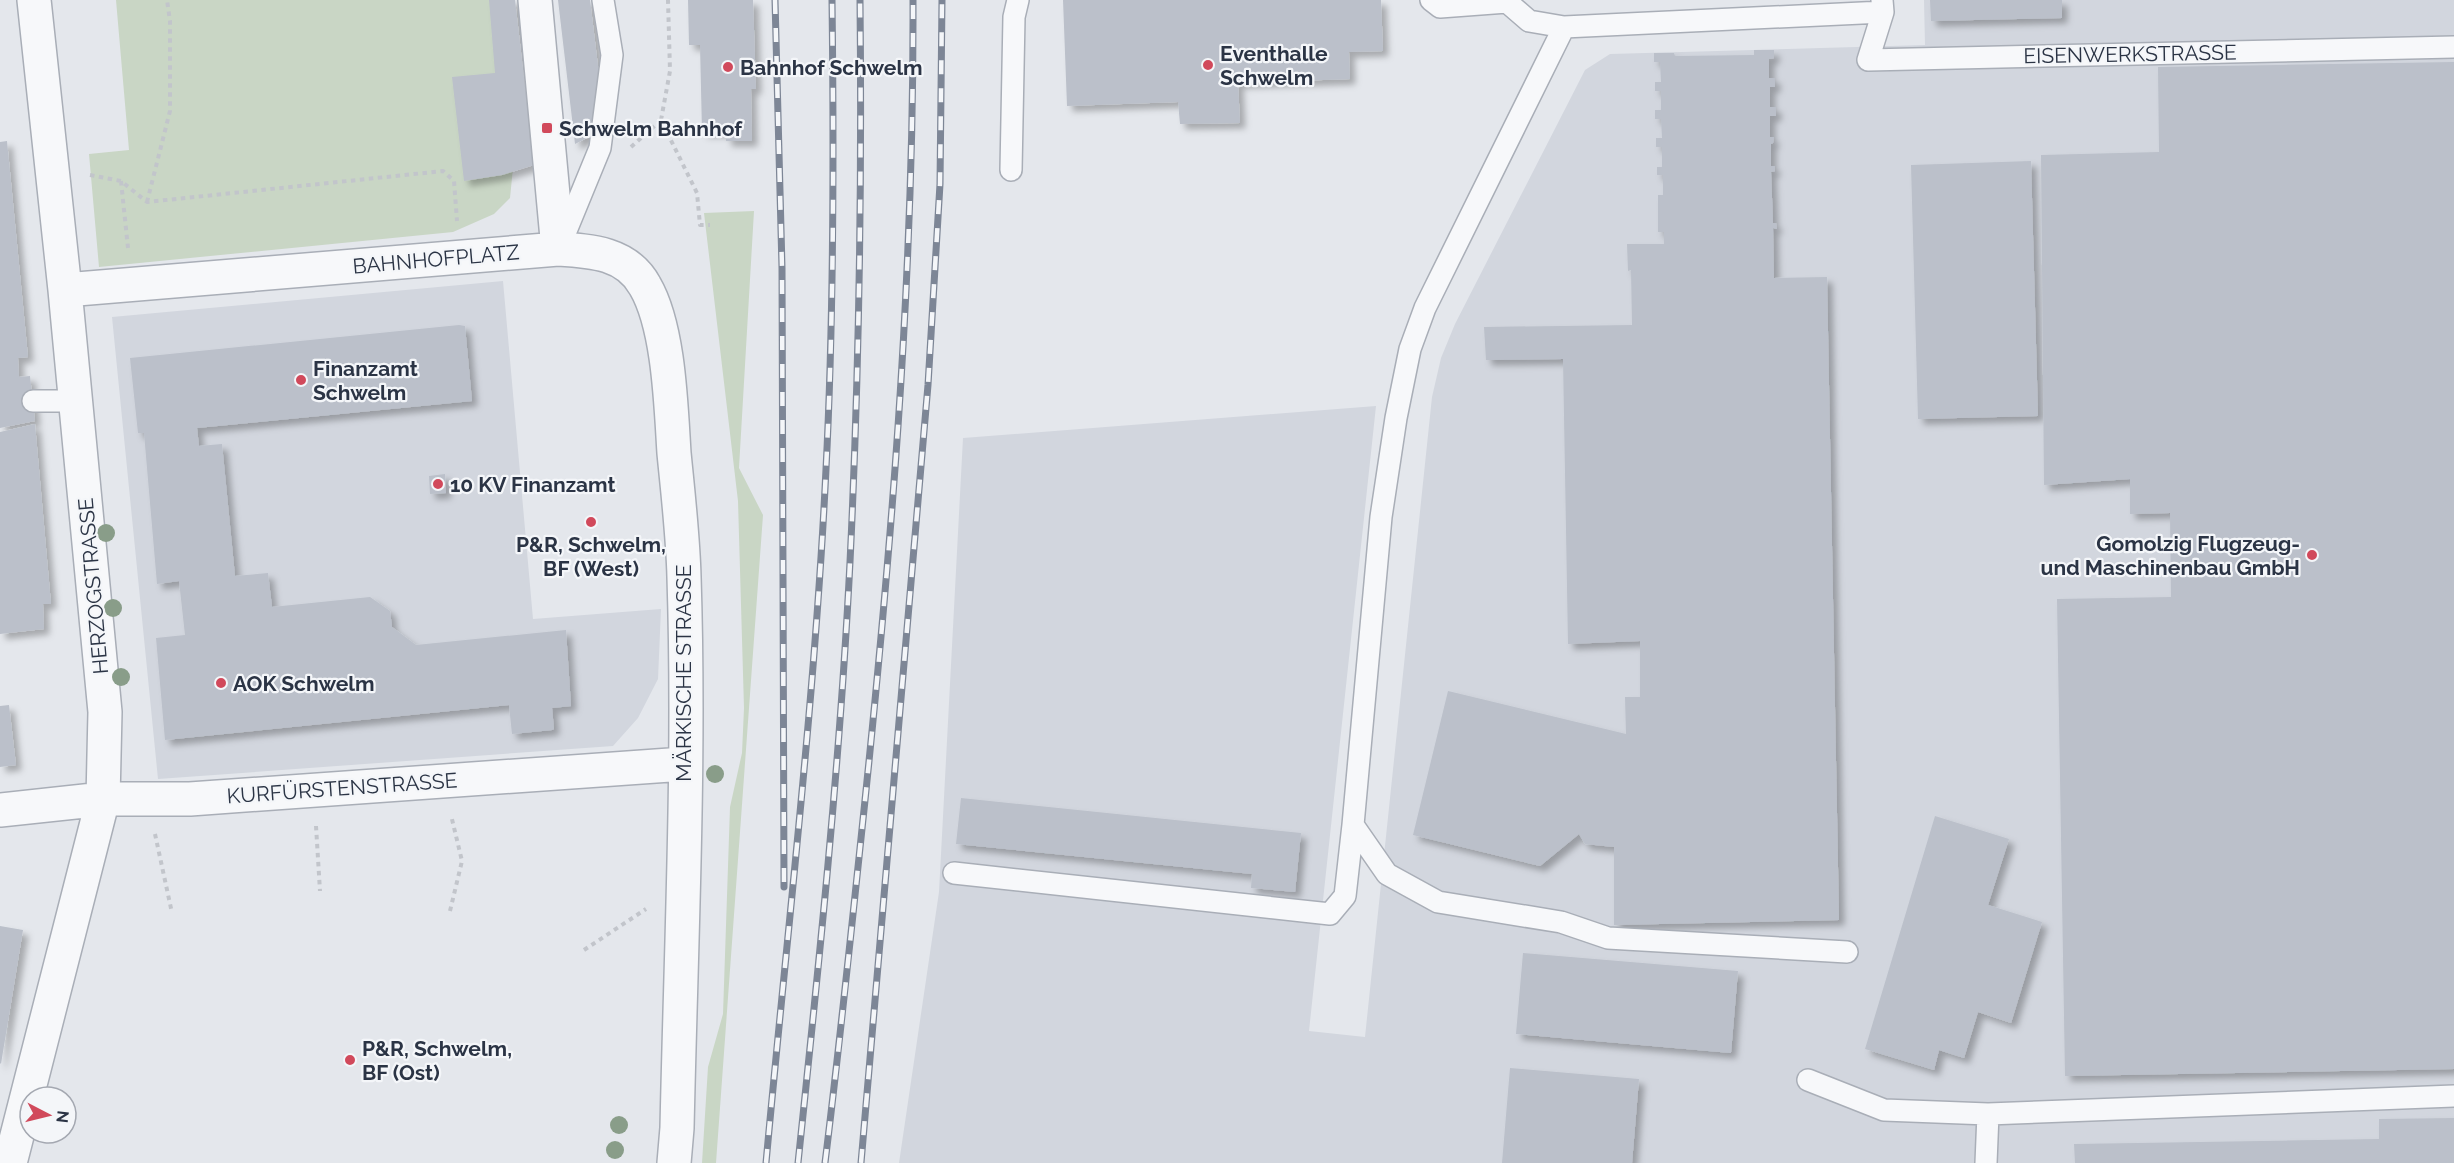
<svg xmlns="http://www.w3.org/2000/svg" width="2454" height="1163" font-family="Raleway,sans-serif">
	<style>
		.built { fill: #d2d6de }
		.green { fill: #c9d6c5 }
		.building { fill: #bbc0ca; filter: url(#shadow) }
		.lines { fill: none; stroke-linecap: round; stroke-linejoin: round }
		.lane-casing { stroke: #a9aeb7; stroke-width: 24 }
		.street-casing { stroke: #a9aeb7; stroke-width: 36 }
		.path { stroke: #c2c5cb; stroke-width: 4; stroke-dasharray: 4.5 4.5; stroke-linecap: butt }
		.lane { stroke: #f7f8fa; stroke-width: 21 }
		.street { stroke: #f7f8fa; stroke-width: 33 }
		.rail-casing { stroke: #7d8696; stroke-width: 7 }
		.rail { stroke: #f4f6f9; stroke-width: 4.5; stroke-dasharray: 14; stroke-linecap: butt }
		.tree { fill: #899d89 }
		.poi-dot { fill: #d1495b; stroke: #f4f6f9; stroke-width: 2 }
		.labels { text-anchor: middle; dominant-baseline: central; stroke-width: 4.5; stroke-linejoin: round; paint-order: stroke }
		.poi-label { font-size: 21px; font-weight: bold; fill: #2b3445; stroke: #f4f6f9; text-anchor: start }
		.street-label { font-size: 21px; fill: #2b3445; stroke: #f4f6f9 }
	</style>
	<defs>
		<filter id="shadow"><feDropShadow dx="5.5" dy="5.5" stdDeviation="3" flood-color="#0004"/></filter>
	</defs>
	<rect width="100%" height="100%" fill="#e4e7ec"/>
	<path class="built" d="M1924,0h530v1163h-1555l40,-271 24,-454 413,-32 -67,625 56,6 67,-640 9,-39 14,-34 130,-254 25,-16 315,-9z
		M503,281l30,338 128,-10 -3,70 -20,39 -25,28 -455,33 -46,-462z"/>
	<path class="green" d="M116,0h387l10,168 -3,30 -16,16 -41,18 -354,35 -10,-113 40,-4z
		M754,211l-15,257 24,47 -47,648h-14l6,-96 15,-53 7,-207 12,-54 2,-45 -6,-207 -34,-288z"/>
	<path class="building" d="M489,0h26l19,165 -32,10 -38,6 -12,-104 43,-4z
		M558,0h32l11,91 -10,45 -16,8z
		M688,0h65l3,89h-5l1,52h-26v-9h-24l-2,-87h-11z
		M1063,0h318l2,51 -34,1 1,27 -112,4 2,40 -60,1 -2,-22 -111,4z
		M1930,0h132v18l-131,3z
		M1754,50h20v8l-5,1v19h6v9h-5v20h6v9h-6v21h4l-1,6 -2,1v22h4v5l-4,1 2,51h3l1,6 -4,-1 1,50 53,-1 12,643 -225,5v-78l-29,-3 -6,-10 -39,32 -127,-31 35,-144 178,43 -1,-37h15v-56l-72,3 -5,-285 -77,1 -2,-33 148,-2 -1,-55 -3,1 -1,-27h37v-12h-6v-37h5v-20h-6v-8h5v-20h-6v-9h6l-1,-19h-6v-9h6v-19h-6v-9h6l-1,-20h-6v-9h20l1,3 79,-1z
		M2454,62v1007l-389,7 -8,-477 114,-2 -1,-84 -40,1v-35l-86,6 -3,-330 118,-3 -1,-85z
		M7,141l21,216 -10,1 1,19 11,-1 5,45 -35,7v-286z
		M2031,161l7,255 -120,3 -7,-254z
		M459,325l6,1 7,75 -275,27 2,18 23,-2 13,132 33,-3 4,34 98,-10 20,14 2,16 24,18 150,-15 5,76 -19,2 2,21 -2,1 -40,4 -3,-29 -344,35 -9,-102 29,-3 -6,-54 -22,3 -13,-151h-6l-8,-75z
		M35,424l16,180h-8l1,25 -44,5v-202z
		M445,474l1,19 -16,1 -1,-18z
		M9,705l7,60 -16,2v-61z
		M961,798l340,35 -6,59 -44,-4 1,-14 -296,-30z
		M1935,816l74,23 -21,66 54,17 -31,101 -33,-11 -14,46 -25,-8 -5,20 -69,-21z
		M0,926l23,4 -22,134 -1,-1z
		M1523,953l215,18 -7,82 -215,-19z
		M1510,1068l129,11 -7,84h-130z
		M2454,1118v45h-379l-1,-19 305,-5v-20z"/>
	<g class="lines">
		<g class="lane-casing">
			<path id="lane" d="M1431,0l9,7 67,-5 22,19 35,6 319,-15
				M1882,0l1,12 -15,48 586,-13
				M1564,27l-139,281 -15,41 -14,69 -15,99 -28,308 34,49 51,28 123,20 47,16 239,14
				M1011,170l3,-153 4,-17
				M561,243l39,-95 12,-93 -9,-55
				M33,401h42
				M954,873l376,41 15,-18 8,-71
				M1808,1080l76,30 104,4 466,-18
				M1986,1163l2,-49"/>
		</g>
		<g class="street-casing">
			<path id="street" d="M535,0l23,249
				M65,290l493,-41c34,2 69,4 87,37 24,41 26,120 29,167 4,41 9,83 10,124 6,183 -3,368 -7,551l-3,35
				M0,810l103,-11h87l494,-35
				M10,1163l93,-364 2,-87 -40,-422 -31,-290"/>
		</g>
		<path class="path" d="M661,120l9,-49 -2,-71
			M631,147l30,-27 36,73 3,32h10
			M90,175l31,6 26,21 296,-31 11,10 3,40
			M121,181l7,67
			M147,202l23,-91v-90l-3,-21
			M316,826l4,65
			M155,834l17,79
			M450,911l12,-50 -11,-46
			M584,950l62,-41"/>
		<use href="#lane" class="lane"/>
		<use href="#street" class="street"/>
		<g class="rail-casing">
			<path id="rail" d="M775,0l7,268 2,619
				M766,1163c21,-231 49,-463 60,-694 8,-156 8,-313 6,-469
				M798,1163c21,-200 42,-400 52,-601 9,-187 12,-375 10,-562
				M825,1163c13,-105 24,-210 35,-315 30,-282 54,-564 53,-848
				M861,1163l67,-778 12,-201 2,-184"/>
		</g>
		<use href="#rail" class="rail"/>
	</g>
	<g class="tree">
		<circle cx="106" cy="533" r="9"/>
		<circle cx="113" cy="608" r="9"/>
		<circle cx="121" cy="677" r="9"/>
		<circle cx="715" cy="774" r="9"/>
		<circle cx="619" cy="1125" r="9"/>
		<circle cx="615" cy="1150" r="9"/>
	</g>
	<g class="poi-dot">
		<circle cx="1208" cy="65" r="6"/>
		<circle cx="728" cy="67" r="6"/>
		<rect x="541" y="122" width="12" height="12" rx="3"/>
		<circle cx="301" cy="380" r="6"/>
		<circle cx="438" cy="484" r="6"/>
		<circle cx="591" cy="522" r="6"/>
		<circle cx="2312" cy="555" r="6"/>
		<circle cx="221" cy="683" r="6"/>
		<circle cx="350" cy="1060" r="6"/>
	</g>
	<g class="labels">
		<g class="poi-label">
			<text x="1220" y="53">Eventhalle<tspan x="1220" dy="24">Schwelm</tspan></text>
			<text x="740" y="67">Bahnhof Schwelm</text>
			<text x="559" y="128">Schwelm Bahnhof</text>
			<text x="313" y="368">Finanzamt<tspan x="313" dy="24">Schwelm</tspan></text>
			<text x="450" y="484">10 KV Finanzamt</text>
			<text x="2300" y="543" text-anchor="end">Gomolzig Flugzeug-<tspan x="2300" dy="24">und Maschinenbau GmbH</tspan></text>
			<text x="591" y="544" text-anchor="middle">P&amp;R, Schwelm,<tspan x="591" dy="24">BF (West)</tspan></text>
			<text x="233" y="683">AOK Schwelm</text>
			<text x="362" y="1048">P&amp;R, Schwelm,<tspan x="362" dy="24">BF (Ost)</tspan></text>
		</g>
		<g class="street-label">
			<text transform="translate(2130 54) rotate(-1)">EISENWERKSTRASSE</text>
			<text transform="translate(436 259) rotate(-5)">BAHNHOFPLATZ</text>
			<text transform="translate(93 586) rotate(-95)">HERZOGSTRASSE</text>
			<text transform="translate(683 673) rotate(-90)">MÄRKISCHE STRASSE</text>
			<text transform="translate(342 788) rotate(-4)">KURFÜRSTENSTRASSE</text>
		</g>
	</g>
	<g transform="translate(48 1115) rotate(97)"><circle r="28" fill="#f4f6f9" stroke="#a4a8b1" stroke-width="1.5"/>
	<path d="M0-4.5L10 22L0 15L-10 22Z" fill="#d1495b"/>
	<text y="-9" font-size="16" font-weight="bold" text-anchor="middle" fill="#2b3445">N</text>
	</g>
</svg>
